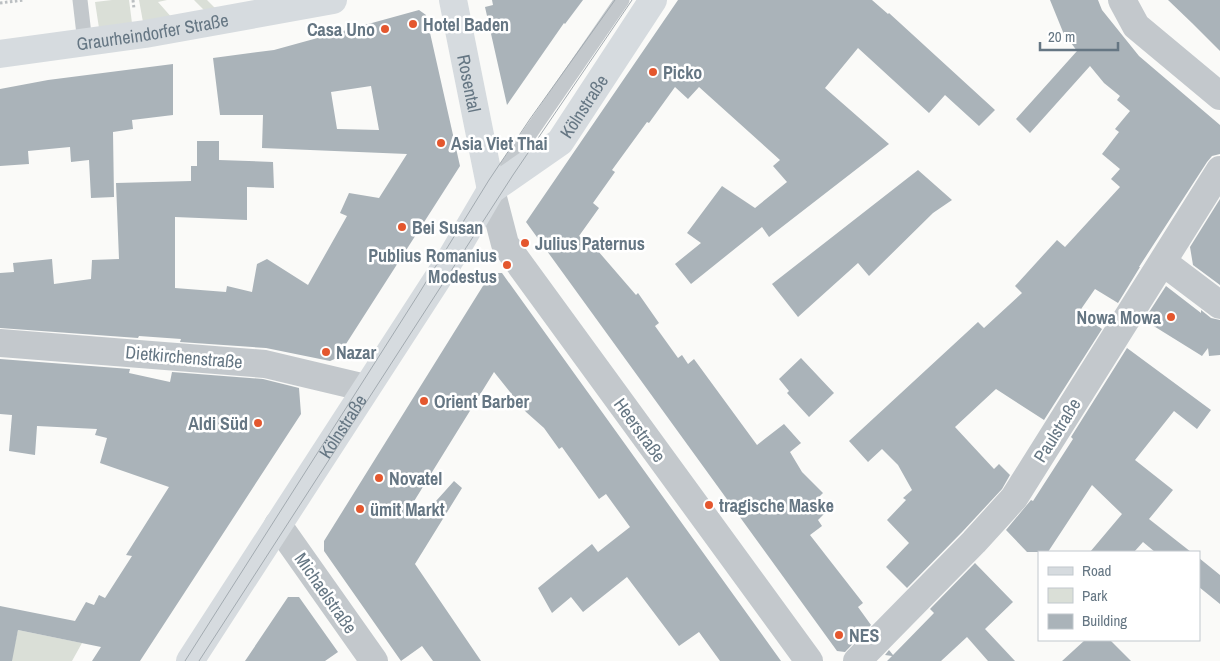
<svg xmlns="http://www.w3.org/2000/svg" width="1220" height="661" font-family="'Archivo Narrow',sans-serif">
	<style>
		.green { fill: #dadfd7 }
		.building { fill: #aab3b9; fill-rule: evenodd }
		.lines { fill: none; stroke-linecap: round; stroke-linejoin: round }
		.path { stroke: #bbbfc2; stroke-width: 3; stroke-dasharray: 2.5 2.5; stroke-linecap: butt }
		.lane { stroke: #c3c8cc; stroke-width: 15 }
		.street { stroke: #c3c8cc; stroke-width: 28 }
		.secondary { stroke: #d6dbdf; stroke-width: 28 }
		.tram { stroke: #a2aab0; stroke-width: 1 }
		.poi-dot { fill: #e4572e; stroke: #fff; stroke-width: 2 }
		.labels { text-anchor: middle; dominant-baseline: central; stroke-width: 5; stroke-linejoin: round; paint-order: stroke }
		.poi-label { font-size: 18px; font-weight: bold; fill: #657683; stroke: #fff; text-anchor: start }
		.street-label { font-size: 18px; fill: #657683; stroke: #fff }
	</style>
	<rect width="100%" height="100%" fill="#fafaf8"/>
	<path class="green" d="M112,0h17l3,23 -33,5 -4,-26z
		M139,0h28l-9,2 15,17 -30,3z
		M194,0h13l12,12 -12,1z
		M18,630l64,13 -10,18h-72v-21l15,3z"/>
	<path class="building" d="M492,0h91l-18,24 -1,-1 -57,82 -22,-98 8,-2z
		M678,0h194l16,14 1,-1 106,97 -16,16 -34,-31 -16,18 -71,-65 -33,40 64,56 -120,93 -7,-10 -71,57 -16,-20 26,-21 -14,-10 35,-47 33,22 32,-26 -14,-16 7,-6 -81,-73 -11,12 -13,-12 -26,36 -2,-1 -35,48 3,2 -22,31 6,5 -20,28 19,15 38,44 2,-2 21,30 -4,3 23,32 4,-3 6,9 6,-5 63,86 27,-21 17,19 -11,9 12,20 21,21 -8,8 11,11 -8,8 4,6 -12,9 53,68 -5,4 13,18 -26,27 -8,-1 -311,-429z
		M1050,0h48l4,10 37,46 81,69v29l-8,2 -5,6 -68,105h1l-22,36 -23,-14 -16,23 23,17 -58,91 -48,-31 -41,38 39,42 5,-5 11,11 -8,14 -39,42 -56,57 -21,-21 23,-24 -22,-23 19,-20 -3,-2 9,-8 -14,-25 -16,-16 -14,13 -19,-21 129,-119 6,6 38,-35 -7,-7 42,-46 8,7 55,-60 -9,-8 9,-10 -18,-15 17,-22 -4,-3 15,-18 -13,-11 3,-4 -16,-13 -14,-17 -60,67 -14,-14 61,-68 -14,-19z
		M1168,0h52v51l-28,-28z
		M419,10l7,5 34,151 -123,192 -7,3 -64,-13 -86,-6 1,-3 -42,-3 -1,2 -138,-10v-55l14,-1 -1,-9 39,-4 2,25 37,-5 1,-19 27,-1 -3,-76 75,-2v-15h6v-25h22v19l54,2 1,26 -27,-1v33l-72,-3v71l51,4 1,-6 25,6 5,-28 10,-5 41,26 39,-69 -7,-3 9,-20 30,5 28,-44 -145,-6 1,-33h-43l-7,-57 61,-8zM371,86l8,44 -42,-1 -6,-37z
		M173,64v51l-41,5 1,9 -20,3 1,65 -23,1 -2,-38 -18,2 -1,-15 -42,4 1,13 -29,2v-77l48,-9z
		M918,170l34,30 -19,13 -64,63 -11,-13 -60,54 -26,-33z
		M1220,199v86l-27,-20 -3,-18z
		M491,273h11l279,388h-61l-21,-29 -20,14 -52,-69 -44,35 -12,-15 -19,16 -14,-25 54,-44 6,8 32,-25 -24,-33 -7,5 -37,-52 -3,2 -15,-21 -18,-16 -32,-40 -86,139 11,9 35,-39 8,7 -47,76 66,97h-48l-11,-15 -21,15 -77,-110v-10z
		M1166,286l35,27v-3l10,8 9,2v35l-11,1 -1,-8 -6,8 -58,-36z
		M1127,348l84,62 -14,19 -23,-18 -39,49 38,30 -24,29 42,33h-36l-12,-10 -9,10h-44l32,-38 -30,-29 -44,67h-21l-21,-22 25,-30 2,1 40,-62 -2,-2z
		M801,358l33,35 -25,24 -22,-24 2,-2 -10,-12z
		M0,359l130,10 -1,4 41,9 2,-10 91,7 36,9 2,26 -161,247h-48l9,-14 -83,-17 -6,31h-12v-55l75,15 11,-19 8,3 5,-10 6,3 27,-42 -6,-1 43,-68 -69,-24 7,-25 -12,-3 2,-6 -60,-3 -2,29 -26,-4 3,-36 -12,-1z
		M1199,558l21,17v29l-21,-17z
		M975,563l38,39 -28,27 30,32h-27l-21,-24 -26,24h-54l5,-5 -7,-1 4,-5 4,5 41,-42 -4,-4z
		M288,597h11l39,55 -13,9h-80z
		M1085,640h25l21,21h-69z"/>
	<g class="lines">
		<path class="path" d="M133,0l1,9
			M0,3l24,-3"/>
		<path class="lane" d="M80,0l5,43
			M502,174l120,-174"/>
		<path class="street" d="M1122,0l14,26 84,70
			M491,190l14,54 304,417
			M1163,262l57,43
			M0,343l265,21 101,24
			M278,525l96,136
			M857,661l117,-119 40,-44 206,-328"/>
		<g class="secondary">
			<path id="s1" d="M453,0l38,190"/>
			<path id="s2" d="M0,54l145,-20 188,-34"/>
			<path id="s3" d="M190,661l261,-403 40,-68 69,-48 93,-142"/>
		</g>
		<path class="tram" d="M185,661l233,-366 71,-115 41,-61 85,-119
			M199,661l314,-486 119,-175"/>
	</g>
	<g class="poi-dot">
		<circle cx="413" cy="24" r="5"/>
		<circle cx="385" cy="29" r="5"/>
		<circle cx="653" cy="72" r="5"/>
		<circle cx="441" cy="143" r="5"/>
		<circle cx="402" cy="227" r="5"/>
		<circle cx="525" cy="243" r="5"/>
		<circle cx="507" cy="265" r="5"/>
		<circle cx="1171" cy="317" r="5"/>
		<circle cx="326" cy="352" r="5"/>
		<circle cx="424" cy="401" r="5"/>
		<circle cx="258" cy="423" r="5"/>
		<circle cx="379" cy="478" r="5"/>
		<circle cx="709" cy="505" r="5"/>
		<circle cx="360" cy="509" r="5"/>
		<circle cx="839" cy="635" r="5"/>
	</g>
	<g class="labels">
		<g class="poi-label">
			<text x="423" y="24">Hotel Baden</text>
			<text x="375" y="29" text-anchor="end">Casa Uno</text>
			<text x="663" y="72">Picko</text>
			<text x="451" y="143">Asia Viet Thai</text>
			<text x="412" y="227">Bei Susan</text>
			<text x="535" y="243">Julius Paternus</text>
			<text x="497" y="255" text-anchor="end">Publius Romanius<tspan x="497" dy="21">Modestus</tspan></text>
			<text x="1161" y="317" text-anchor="end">Nowa Mowa</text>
			<text x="336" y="352">Nazar</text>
			<text x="434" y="401">Orient Barber</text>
			<text x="248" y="423" text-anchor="end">Aldi Süd</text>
			<text x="389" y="478">Novatel</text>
			<text x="719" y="505">tragische Maske</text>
			<text x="370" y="509">ümit Markt</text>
			<text x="849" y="635">NES</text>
		</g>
		<g class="street-label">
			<text stroke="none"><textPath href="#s2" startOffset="154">Graurheindorfer Straße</textPath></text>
			<text stroke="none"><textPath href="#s1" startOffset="85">Rosental</textPath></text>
			<text stroke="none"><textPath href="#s3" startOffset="686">Kölnstraße</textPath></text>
			<text transform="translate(184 357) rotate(5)">Dietkirchenstraße</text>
			<text stroke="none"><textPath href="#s3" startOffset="280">Kölnstraße</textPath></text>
			<text transform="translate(640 430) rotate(54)">Heerstraße</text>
			<text transform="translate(1057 430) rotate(-58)">Paulstraße</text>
			<text transform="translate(326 593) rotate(55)">Michaelstraße</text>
		</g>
	</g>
	<rect x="1038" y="551" width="162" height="90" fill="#ffffff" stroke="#c1c8cd"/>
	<rect x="1048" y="567" width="25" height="8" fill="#d6dbdf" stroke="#c1c8cd"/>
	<text x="1082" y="576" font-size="15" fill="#657683">Road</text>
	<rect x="1048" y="588" width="25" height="15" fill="#dadfd7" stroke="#c1c8cd"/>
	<text x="1082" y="601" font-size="15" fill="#657683">Park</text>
	<rect x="1048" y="614" width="25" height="15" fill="#aab3b9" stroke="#c1c8cd"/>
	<text x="1082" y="626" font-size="15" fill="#657683">Building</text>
	<path d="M1040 42v8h78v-8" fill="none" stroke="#657683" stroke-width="2.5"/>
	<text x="1048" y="42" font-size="15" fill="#657683" stroke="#ffffff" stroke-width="4" paint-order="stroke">20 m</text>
</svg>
